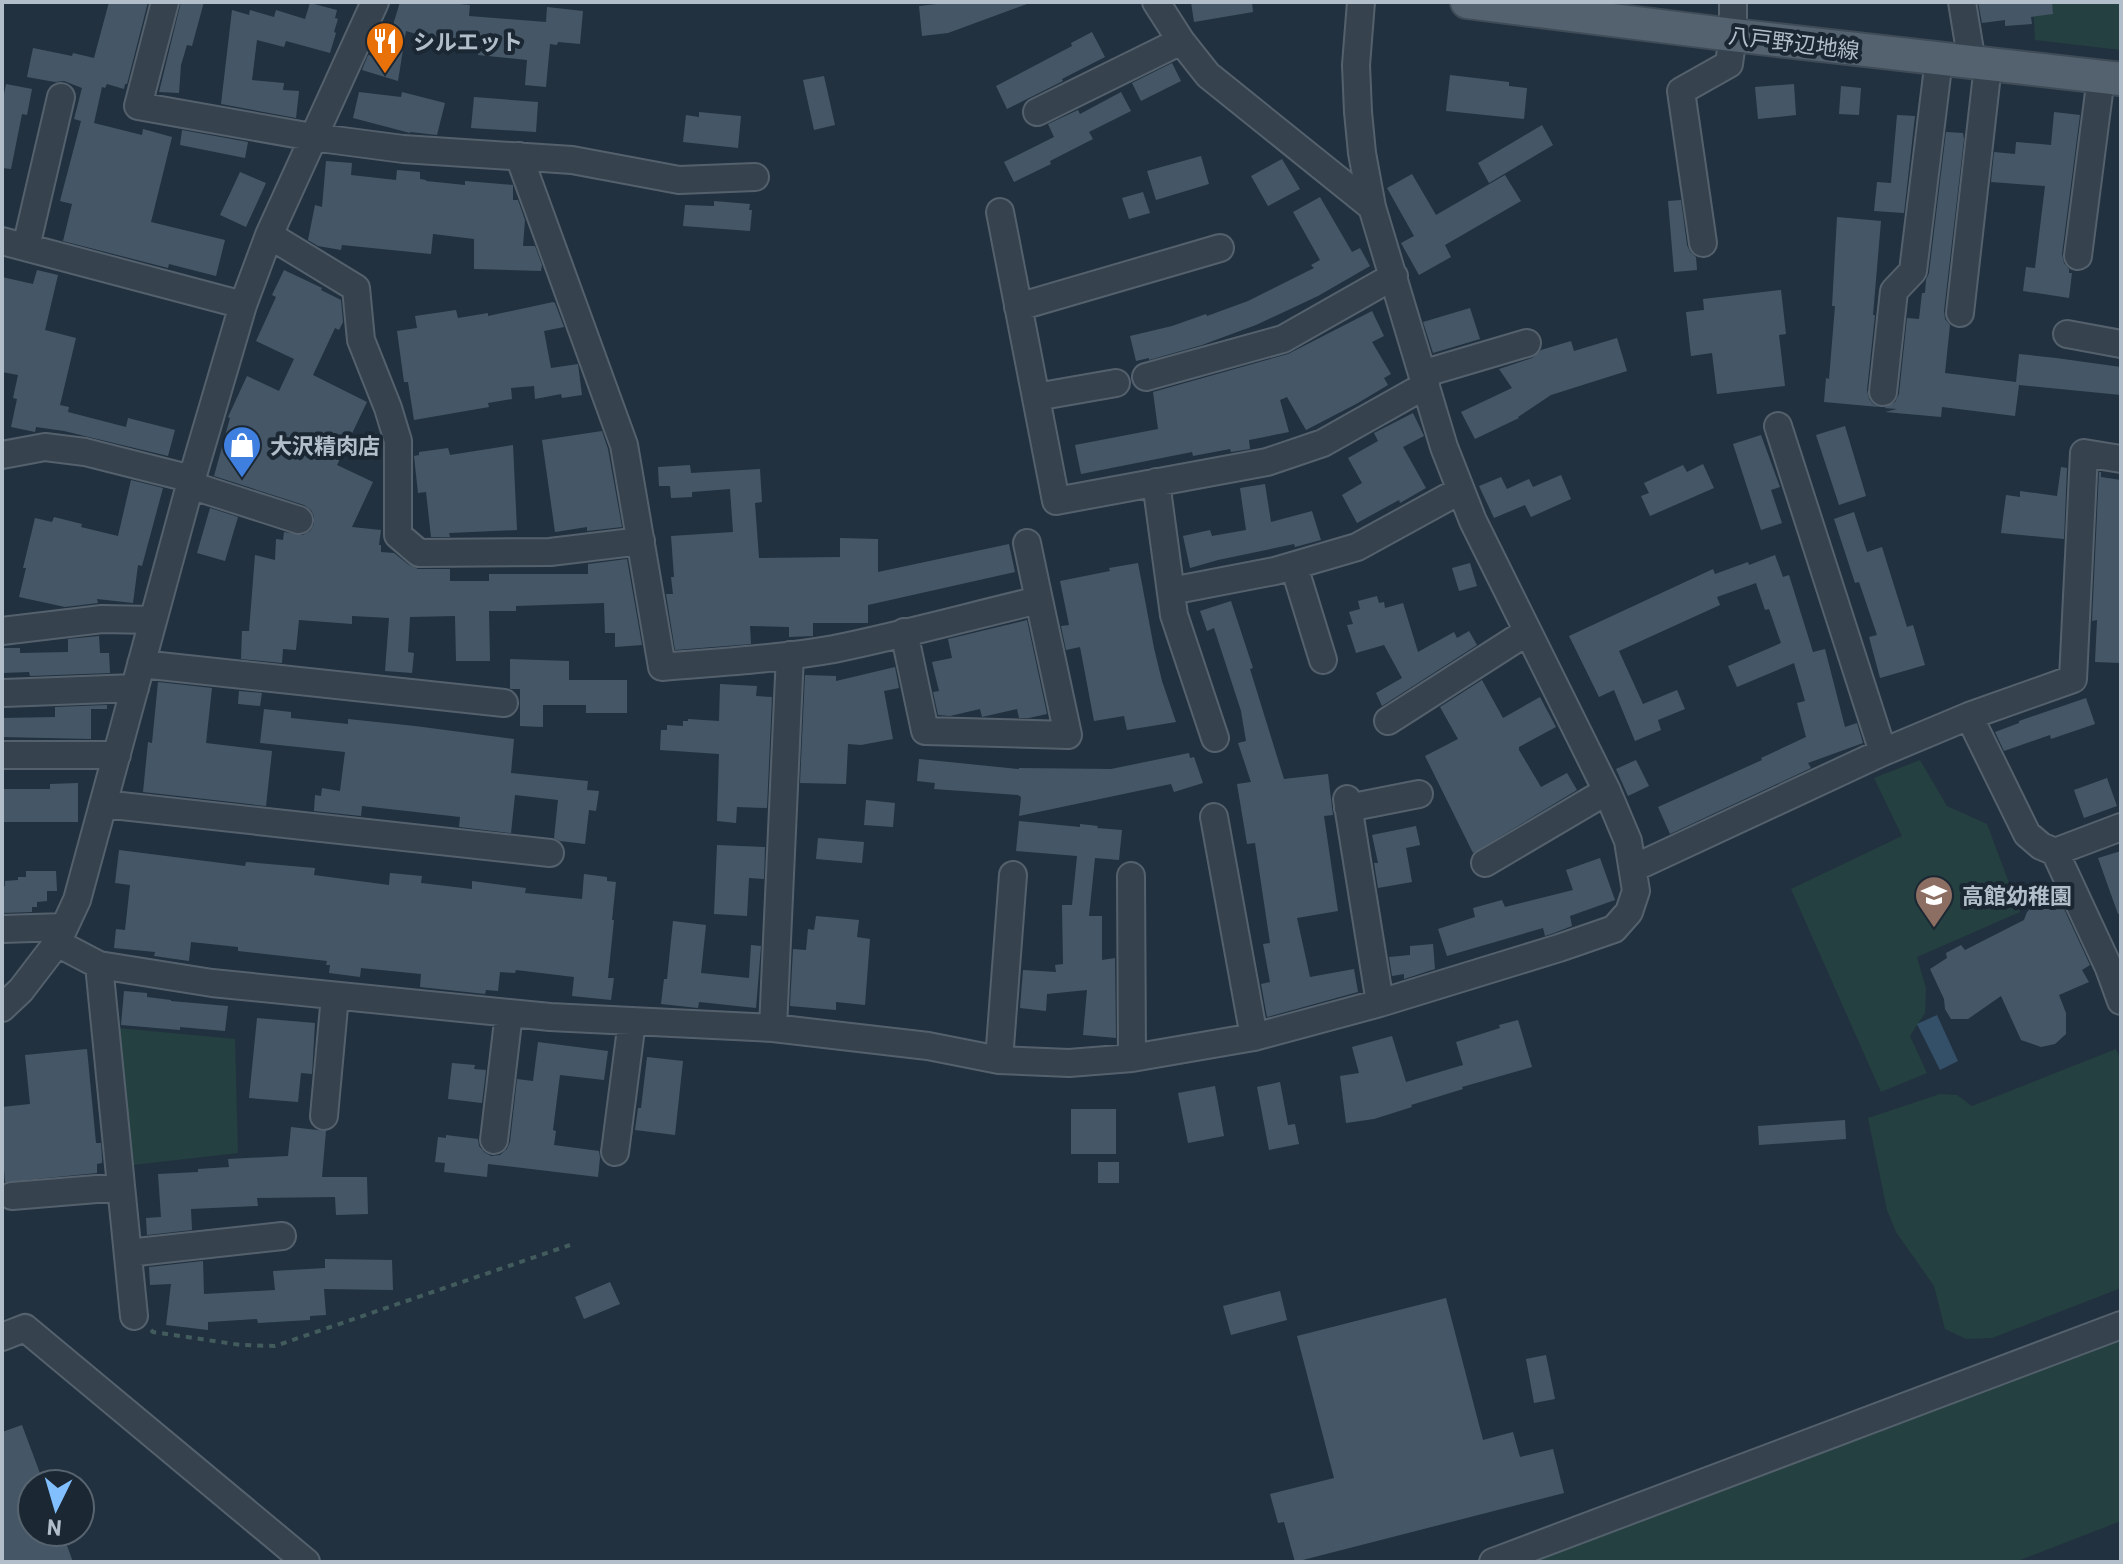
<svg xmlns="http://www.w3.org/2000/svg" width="2123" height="1564" font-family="Barlow,'Noto Sans JP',sans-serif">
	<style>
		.green { fill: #244040 }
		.water { fill: #344f68 }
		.building { fill: #455766 }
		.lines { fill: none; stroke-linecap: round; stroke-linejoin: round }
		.minor-casing { stroke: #54616d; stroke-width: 30 }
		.major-casing { stroke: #3f4c58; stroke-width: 36 }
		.path { stroke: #425c5d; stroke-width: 4; stroke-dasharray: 6 6; stroke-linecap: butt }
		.minor { stroke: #36434f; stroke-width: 26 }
		.major { stroke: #54626f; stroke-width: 32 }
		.labels { text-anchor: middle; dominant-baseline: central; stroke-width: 8; stroke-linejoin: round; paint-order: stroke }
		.poi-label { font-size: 22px; font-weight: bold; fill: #b2beca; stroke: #1b2834; text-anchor: start }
		.street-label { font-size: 22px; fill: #b2beca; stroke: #1b2834 }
	</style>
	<rect width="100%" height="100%" fill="#22313f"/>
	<path class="green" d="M2033,2h88v48l-86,-10z
		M1920,760l27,46 40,18 33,88 -103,45 9,31 -1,25 -15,23 17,37 -46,19 -90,-203 111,-53 -28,-58z
		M119,1028l116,11 3,114 -105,12z
		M2116,1049l5,11v228l-129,50 -26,1 -21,-10 -11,-43 -38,-54 -9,-22 -19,-92 72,-24 17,1 15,11z
		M2121,1336v185l-106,41h-491z"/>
	<path class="water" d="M1937,1015l21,46 -18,9 -23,-46z"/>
	<path class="building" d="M109,2h39l-21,82h-2l-1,5 -17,-5 -2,4 -3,-1 -8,36 48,12 1,-6 29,8 -21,85 74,18 -9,36 -47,-12 -1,4 -105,-27 9,-37 -12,-3 21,-80 -7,-2 8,-31 -18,-7 -9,1 -28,-5 6,-29 39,8 1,-3 21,5z
		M181,2h23l-12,44 -5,-1 -6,20 -2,28 -20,-1z
		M400,2h38l32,3 -1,11 77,6 1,-15 36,4 -3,33 -22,-2 -1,3 -7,-1 -4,43 -21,-2 2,-25 -49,-5 2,-18 -17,-3 -3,13 -54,-16 -8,50 -36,-11 6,-15 15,3z
		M954,2h72l1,2 -79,29 -26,3 -3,-30z
		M1191,2h61l1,10 -59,10z
		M1978,2h74l1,12 -22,3 1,7 -27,2v-6l-23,3z
		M310,3l27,7 -2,8 3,1 -4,13 2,1 -6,20 -44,-12 -2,6 -27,-7 -5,40 32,3 -1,7 16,1 -3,27 -75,-14 11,-94 17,5 1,-5 24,7 2,-7 29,9z
		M1092,32l13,25 -43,22 1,2 -56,28 -11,-23 76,-40 -1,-3z
		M1172,63l9,18 -40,20 -9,-18z
		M1450,75l59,7v4l18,2 -3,31 -78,-8z
		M824,76l11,49 -21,5 -11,-50z
		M6,84l26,5 -5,26 -5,-1 -11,55 -9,-1v-64z
		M1794,84l2,31 -38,4 -3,-32z
		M1841,86l20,2 -2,27 -20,-1z
		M359,92l42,5 1,-5 43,11 -8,32 -27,-3v1l-57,-15z
		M1121,92l10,19 -42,21 4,7 -43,22 1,3 -37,18 -10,-20 50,-25 -6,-13 30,-14 2,4z
		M474,97l64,5 -2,30 -65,-4z
		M699,112l42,4 -3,32 -55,-6 3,-27 13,2z
		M2054,112l26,3 -18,139 2,9 5,6v4h3l-3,25 -46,-7 3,-24 9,1 10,-82 -54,-4 3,-30 21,2 1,-12 35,3z
		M1897,115l18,1 -11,97 -30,-2 3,-29 14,1z
		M1542,125l11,20 -64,38 -11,-20z
		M182,130l66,12 -3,16 -65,-13z
		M1946,132l17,1 1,6 -20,172 1,8 5,6 -5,48 71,9 3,-28 37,4 65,9v28l-102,-10 -4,31 -73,-9 -1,10 -56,-5 12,-3 -13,-1 11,-6 4,-8 8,-76 12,1 3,-26h3l1,-13 3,-7z
		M1201,156l8,28 -53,16 -9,-29z
		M1282,159l18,30 -32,17 -17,-30z
		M326,161l26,2 -1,12 45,5 1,-10 23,2v7l6,1v1l39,4v-4l48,4v15h5l7,20 -2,26h12l7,19 -1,6 -67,-2v-30l-41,-5 -2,20 -89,-9 -1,5 -23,-4 -10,-6 7,-35 7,2z
		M240,172l26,11 -20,44 -26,-12z
		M1412,174l24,41 69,-40 16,26 -76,44 6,12 -32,18 -18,-32 13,-7 -27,-48z
		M1143,192l7,21 -21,6 -7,-21z
		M1320,197l32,55 8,-4 10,18 -52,30 -62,29 -54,20 -53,15v-2l-13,3 -6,-25 42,-10 34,-12 1,2 41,-15 66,-33 -3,-3 9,-5 -27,-48z
		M1681,200l6,45 3,7 6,5 1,13 -23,2 -6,-71z
		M714,201l36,3 -1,6h3l-2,21 -67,-5 2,-21 29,1z
		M1837,217l44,4 -8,94h2l-8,75 2,9 4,5 6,3 -55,-5 2,-24 3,1 6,-73h-3z
		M37,270l21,5 -13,55 31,8 -16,67 9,2 -1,5 58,15 2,-9 47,12 -7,26 -104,-25 -28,-4 -1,5 -24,-5 6,-28 -4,-1 5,-23 -16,-3v-95l31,7z
		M284,270l38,18 -1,2 20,10 2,22 -4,8 -4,-2 -22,47 54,27 -30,63 36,17 -21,45 29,3 -2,15h2v7l13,1 15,12 9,4h32v12h39v-7h99v-10l39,-5 15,86 -27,2v-14h-10l-1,-30 -88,3v5h-27l1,50h-34l-1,-45 -45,1 -2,35 6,1 -2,20 -27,-2 4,-53 -37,-2v8l-53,-4 -3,30 -13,-1 -1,14 -41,-4 1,-28h7l6,-76 20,5 1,-21 7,1 1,-8 19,3 7,-4 4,-7v-8l-3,-6 -7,-5 -90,-29 16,-58 -2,-1 19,-41 32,15 15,-32 -38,-18 20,-44 -4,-2z
		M1781,290l5,44 -7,1 6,51 -68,8 -5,-41 -21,3 -5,-44 18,-2 -1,-11z
		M553,302l2,1 9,24 -20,4 7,37 27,-4 4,31 -20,3 -1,-4 -26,5 -1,-13 -23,2 1,11 -24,4 1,4 -75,13 -6,-38h-4l-7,-51 20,-3 -2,-12 41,-6 2,8 30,-5v3z
		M1470,308l10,31 -47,14 -10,-31z
		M1372,311l12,25 -12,6 19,32 -7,4 4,7 -30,18 -52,27 -19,-33 -7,3 9,32 -40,8 1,9 -19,3 -1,-3 -37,7 -1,-4 -111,22 -6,-29 83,-16 -5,-37 135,-38z
		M1617,338l10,33 -76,24 -33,22 1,1 -44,21 -14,-27 51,-24 -13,-19 33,-11 9,-8 30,-9 3,10z
		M1413,413l11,23 -21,11 23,41 -26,15 -1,-3 -42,23 -15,-28 20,-12 -14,-25 30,-17 -4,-8z
		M1845,426l21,70 -27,9 -23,-70z
		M602,431l6,18 14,78 -35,4v-4l-32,5 -13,-92z
		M1761,435l19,52 -9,3 11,33 -21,7 -28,-86z
		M513,445l4,85 -68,3 1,4h-19l-5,-45 -8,1 -4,-37 5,-1v-3l29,-4 2,7z
		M1703,464l11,24 -64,28 -9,-20 8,-3 -5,-10 39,-18 4,7z
		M690,465l1,8 69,-4 2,33 -7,1 4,55 81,-1v-19l38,1v33l131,-28 6,28 -147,33v18h-55v13l-24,1v-10l-39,-1 1,18 -76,6 -9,-56h7l-2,-17h3l-3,-41 62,-4 -3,-43 -38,3v5l-21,1 -1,-12h-11l-1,-19z
		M2061,467l6,1 -3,71 -63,-6 5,-38 14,2v-6l37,5z
		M2099,472h2v5l20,3v183l-26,-1 2,-42 -5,1z
		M1561,475l10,24 -40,18 -6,-12 -31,13 -15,-32 22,-9 6,12 22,-10 4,8z
		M131,480l32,8 -21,78 -4,-1 -5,38 -36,-4 1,4 -33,4 -46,-10 7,-29h-3l12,-50 17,4 2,-5 28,7 -1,3 37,9z
		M1265,484l6,38 41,-11 9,29 -26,7 -1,-3 -76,16 -28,8 -7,-32 27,-6 2,6 34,-6 -6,-42z
		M210,508l28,9 -13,44 -28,-8z
		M1854,512l13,40 15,-5 25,80 6,-2 12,40 -45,13 -11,-41 8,-2 -18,-53 -4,1 -21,-64z
		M1775,555l8,22 6,-2 24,77 12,-3 20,78 12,-4 6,20 -55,20 3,5 -141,66 -12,-27 104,-47 -1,-2 45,-21 -9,-34 8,-2 -11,-38 -57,24 -9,-21 53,-23 -12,-34 -4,1 -9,-27 -39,14 3,8 -101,46 24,53 34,-14 8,19 -27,11 3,10 -26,11 -21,-51 -15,7 -30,-61 144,-67 2,5 33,-12 1,3z
		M1138,563l16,85 8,33 14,41 -49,8 -3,-14 -30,5 -14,-74 -14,3 -5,-24 8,-1 -9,-44 50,-10 -1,-3z
		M1470,563l7,23 -18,5 -7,-23z
		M1377,596l2,7 5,-1 1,6 18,-5 15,49 36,-20 3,6 12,-7 8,14 -95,61 -6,-13 26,-15 -18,-33 -28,8 -9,-28 6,-1 -4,-12 11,-3 -2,-8z
		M1231,601l22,67 -3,1 34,110 44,-5 5,41 -9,1 14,95 -41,7 13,59 44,-8 4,23 -91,25 -6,-33 9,-2 -7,-38 7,-1 -15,-100 -8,1 -10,-60 14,-2 -13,-39 8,-2 -5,-30 -27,-83 -7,3 -7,-20z
		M1027,620l20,94 -18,4h-10l-2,-9 -35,8 -2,-8 -30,7 -12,-1 -5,-23 6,-1 -7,-29 20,-4 -4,-19z
		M99,636l1,17h9l1,20 -80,3 -1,-4 -27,1v-25h18v5l48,-1v-13z
		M510,659l59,2v19h58v33h-41v-8h-43v22l-23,-1v-37h-10z
		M895,667l4,21 -15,3 9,48 -32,6 -13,-1 -2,40 -46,-1 5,-108 31,1v5z
		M1482,680l21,38 37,-21 16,30 -37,20v3l22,37 26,-14 10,17 -104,63 -48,-97 33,-17 -18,-32z
		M158,682l54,6 -6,55 66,8 -6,55 -123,-14 5,-50 4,1z
		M720,684l37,2 -1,10 16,1 -5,111 -30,-1 -1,16 -19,-2 2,-67 -59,-4 1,-20h6v-5l16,1v-5h5v-2l31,2z
		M239,691l23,2 -2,13 -22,-2z
		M2086,698l9,26 -44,15 -1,-4 -46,16 -9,-19 24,-9v-2z
		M107,705v4h-16v30l-89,-2v-19l53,-1v-10z
		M264,709l27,3v6l57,6v-5l67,7 99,13 -3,34 77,8 -1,9 12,1 -3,20 -7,-1 -4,34 -25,-3 -6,-3 4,-38 -43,-5 -4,38 -52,-6 1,-10 -98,-11 -1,10 -47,-5 1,-16 6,1 1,-8 18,3 5,-39 -85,-9z
		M1189,753l1,5 4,-1 9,26 -29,9 -3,-8 -152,32 2,-19 -3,-2 -84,-6 1,-6 -18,-2 2,-22 100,10v-1l92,1z
		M1636,760l13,26 -21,10 -12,-27z
		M2107,778l10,28 -33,12 -10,-28z
		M78,783v39h-76v-33h48v-5z
		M866,800l29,3 -2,24 -29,-2z
		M1019,821l61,6v-3l18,2 -1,2 25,2 -3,30 -24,-2 -6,58h13v44l13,-2 1,80 -33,-3 4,-45 -40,4 -1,17 -26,-3 3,-38 33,2 -1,-7 8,-1 -1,-59h10l5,-49 -61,-5z
		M1416,826l4,19 -14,3 6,34 -34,6 -4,-25h4l-6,-28z
		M818,838l46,4 -2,21 -46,-4z
		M717,845l48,2 -1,32 -15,-1 -2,38 -33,-2z
		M119,850l126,16 1,-4 69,6 -1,7 75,10 1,-12 32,3 -1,7 51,6v-8l54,7 -1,5 57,6 2,-25 23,3v4l9,1 -4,38h2l-6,58h6l-3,22 -39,-4 2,-19 -58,-7 -1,3 -15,-1 -2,19 -12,-1 -1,4 -65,-7 1,-13 -60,-6 -1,9 -31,-4 1,-8h-4l1,-4 -89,-10v-4l-47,-5 -2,19 -35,-5 1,-4 -41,-4 2,-19 9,1 5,-45 -15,-2z
		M2121,851v62l-3,1 -20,-56z
		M1600,858l15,42 -45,16 2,10 -18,7 -9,3 -2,-8 -96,28 -9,-27 37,-12 -2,-9 29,-8 3,7 68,-17 -7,-20z
		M26,871h30l1,20h-10v10l-10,1v5h-5v5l-30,1v-26l3,-1v-5l13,-1v-3h8z
		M2051,897l8,1 31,67 -8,5 7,12 -30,13 7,18v21l-11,10 -14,3 -20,-7 -20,-44 -33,23h-17l-6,-10 -1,-10 -14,-30 17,-11 -1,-5 15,-8 4,5 59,-30 3,-8 8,-8z
		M816,916l43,4 -2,17 13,2 -5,66 -29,-3v8l-46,-4 3,-57 13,1 2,-21 6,1z
		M673,921l33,4 -5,48 48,5 2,-33 10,1 -5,62 -57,-6 -1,6 -37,-4 3,-25h3z
		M1433,944l2,25 -31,10v-5l-12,2 -3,-19 21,-2v-9z
		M124,991l23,2v4l24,3v1l57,5 -3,25 -45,-4v3l-59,-5z
		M257,1018l58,5 -3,51 -11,-1 -3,29 -49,-4z
		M1518,1020l14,47 -70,20 1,2 -52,16 1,2 -38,12 -28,4 -6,-47 19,-3 -7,-26 40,-11 14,46 57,-17 -7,-23 44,-14 -1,-3z
		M538,1042l70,9 -4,29 -44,-5 -7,55 3,1 -2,14 45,6 1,7 -2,19 -110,-13 -1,13 -43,-5 1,-9 -10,-1 3,-25 8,1v-3l32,4 1,7 5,6 7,4 9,-1 7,-6 3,-7 7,-63 16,2z
		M87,1049l9,94h5l1,15v5l-5,1v9l-92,9 -3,-39v-36l28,-3 -5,-49z
		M647,1057l36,4 -8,74 -40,-5 3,-22h3z
		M452,1063l23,2 -1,4 12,1 -4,33 -34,-4z
		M1280,1082l8,43 7,-1 4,20 -30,6 -12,-63z
		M1215,1086l9,50 -36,7 -10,-50z
		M1071,1109h45v45h-45z
		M1845,1120l1,19 -87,6 -1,-19z
		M291,1127l35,4 -4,46h45l1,37 -32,1 -1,-18 -78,1 1,8 -67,3 1,21 -45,5 -1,-17 15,-1 -3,-43 40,-2v-3l31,-2 -1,-8 60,-3z
		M1098,1162h21v21h-21z
		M325,1259l67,1 1,30 -69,-1 2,26 -16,1v4l-52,3 -1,-4 -49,3v8l-42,-5 5,-41 -21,1 -1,-18 54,-6 1,33 71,-4 -2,-19 52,-3z
		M610,1282l10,22 -36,15 -9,-22z
		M1280,1291l7,29 -56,15 -8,-29z
		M1446,1298l37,142 30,-8 7,25 33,-8 11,44 -269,69 -11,-40 -6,1 -8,-29 64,-16 -37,-142z
		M1546,1355l9,44 -21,4 -8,-44z
		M22,1425l22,59h-12v48h30l11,30h-71v-130z"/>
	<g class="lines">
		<g class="minor-casing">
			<path id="minor" d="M165,2l-27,104 174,31 91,12 169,11 107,20 76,-3
				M1156,2l25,39 27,34 164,132
				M1962,2l10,61
				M1037,112l144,-71
				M519,156l105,289 38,222c57,-5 116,-8 172,-18 69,-14 137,-33 205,-49l29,135 -143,-4 -21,-99
				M1000,212l56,289 211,-39 56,-19 103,-58
				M269,235l87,53 5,52 27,68 10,33v94l21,18 131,-1 91,-11
				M2,241l241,64
				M1703,243l-22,-152 48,-27 4,-29v-33
				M26,247l35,-150
				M2078,256l23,-179
				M1018,307l202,-59
				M1960,313l28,-248
				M2067,334l54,10
				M1422,374l105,-31
				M1146,377l137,-38 111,-63
				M1883,392l11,-101 19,-20 26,-212
				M1036,397l80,-14
				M1778,426l105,326
				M2,455l43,-8 40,5 107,27
				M1156,482l18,133 41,123
				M190,485l109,35
				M1027,543l12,57
				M1294,566l29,94
				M1171,591l104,-20 82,-24 104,-57
				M2,631l100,-12 51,1
				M141,664l363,39
				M4,693l131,-5
				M1969,716l58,118 14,12 14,6 54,116 12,33
				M1388,721l139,-89
				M2,755h115
				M1347,799l33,204
				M103,804l447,49
				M1348,808l71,-14
				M1214,817l40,220
				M2055,852l66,-25
				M1485,863l122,-72
				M1634,868l249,-116 86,-36 104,-37 11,-226 37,6
				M1131,876l1,182
				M2,929l62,-2
				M57,943l42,22 113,18 338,34 223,11 155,18 71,14 70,3 63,-5 122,-21 126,-34 179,-55 55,-19 15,-17 7,-21 -8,-50 -21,-50 -134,-270 -29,-74 -72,-240 -10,-54 -4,-41 -2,-47 5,-63
				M99,965l35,351
				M2,1008l19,-18 36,-47 20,-43 113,-415 53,-180 26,-70 106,-233
				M773,1028l17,-373
				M999,1060l14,-185
				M324,1116l11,-120
				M494,1140l15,-127
				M615,1152l17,-131
				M12,1196l109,-9
				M128,1253l154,-17
				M2,1337l23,-9 281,234
				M1493,1562l628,-237"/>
		</g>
		<g class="major-casing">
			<path id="major" d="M1467,2l266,33 388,44"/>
		</g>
		<path class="path" d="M151,1330l2,2 88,13 34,1 295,-101"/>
		<use href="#minor" class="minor"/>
		<use href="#major" class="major"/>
	</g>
	<defs>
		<g id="restaurant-pin" transform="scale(2)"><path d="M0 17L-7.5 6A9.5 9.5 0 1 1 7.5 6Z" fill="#e8710a" stroke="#1b2834"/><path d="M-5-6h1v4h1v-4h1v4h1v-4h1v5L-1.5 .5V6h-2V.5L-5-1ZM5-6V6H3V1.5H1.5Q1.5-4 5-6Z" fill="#fff"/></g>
		<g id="shop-pin" transform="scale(2)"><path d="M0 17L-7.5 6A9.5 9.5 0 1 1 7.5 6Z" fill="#3f7fe0" stroke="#1b2834"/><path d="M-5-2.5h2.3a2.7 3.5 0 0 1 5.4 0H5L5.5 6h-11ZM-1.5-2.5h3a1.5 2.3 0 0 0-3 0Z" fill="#fff"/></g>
		<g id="school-pin" transform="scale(2)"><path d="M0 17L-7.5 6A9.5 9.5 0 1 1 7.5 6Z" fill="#8d6e63" stroke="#1b2834"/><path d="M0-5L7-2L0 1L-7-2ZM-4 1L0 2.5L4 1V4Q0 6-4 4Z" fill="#fff"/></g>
	</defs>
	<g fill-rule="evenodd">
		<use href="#restaurant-pin" x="385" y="41"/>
		<use href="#shop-pin" x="242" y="445"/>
		<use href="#school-pin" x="1934" y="895"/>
	</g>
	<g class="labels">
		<g class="poi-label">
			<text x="413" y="41">シルエット</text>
			<text x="270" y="445">大沢精肉店</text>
			<text x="1962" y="895">高館幼稚園</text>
		</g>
		<g class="street-label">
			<text transform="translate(1794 42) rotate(7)">八戸野辺地線</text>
		</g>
	</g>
	<rect width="2123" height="1564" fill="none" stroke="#b2beca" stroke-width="8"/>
	<g transform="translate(56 1508) rotate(185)"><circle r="38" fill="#1b2834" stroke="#576470" stroke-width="2"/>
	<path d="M0-6L14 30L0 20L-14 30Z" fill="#82bfff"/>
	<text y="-12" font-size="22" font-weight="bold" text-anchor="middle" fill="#b2beca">N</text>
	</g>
</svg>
